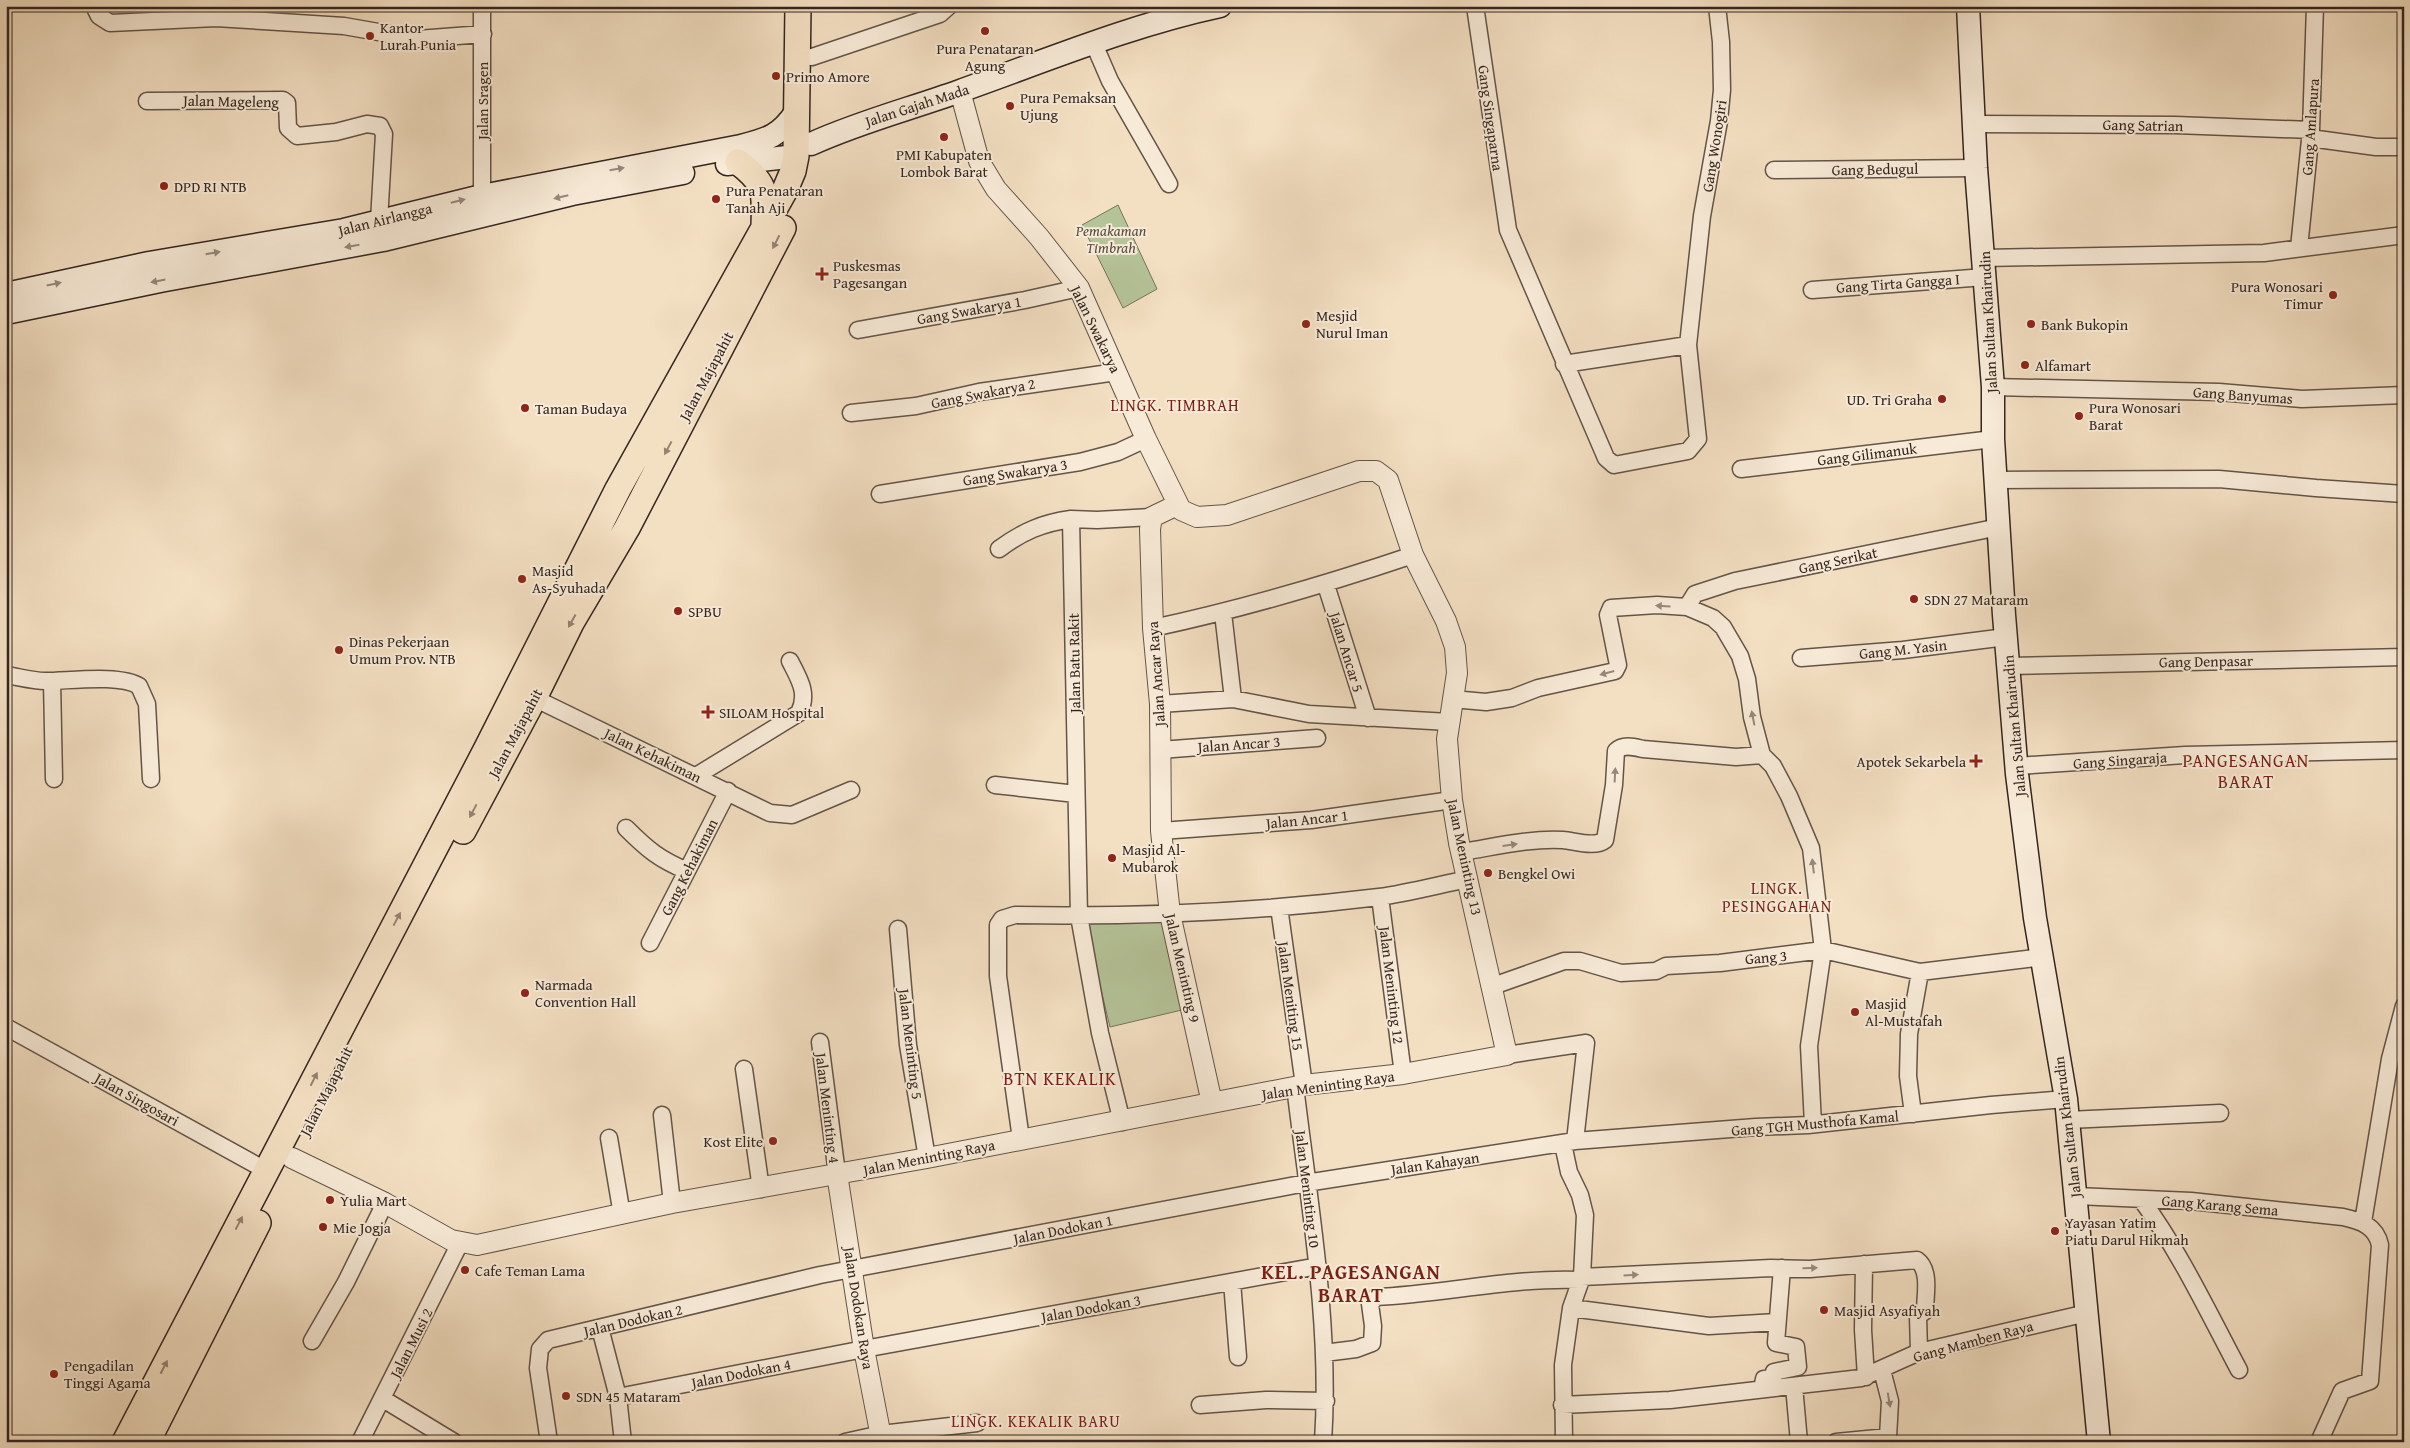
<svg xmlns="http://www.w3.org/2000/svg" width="2410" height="1448" font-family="'Gentium Book Plus',serif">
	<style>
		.green { fill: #b5c398; stroke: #75745c }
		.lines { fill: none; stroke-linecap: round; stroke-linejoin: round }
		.minor-casing { stroke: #645448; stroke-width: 19 }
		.tertiary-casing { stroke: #645448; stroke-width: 22 }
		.secondary-casing { stroke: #352620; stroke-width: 25 }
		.primary-casing { stroke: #352620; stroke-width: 28 }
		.minor { stroke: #f7ead7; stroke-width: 16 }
		.tertiary { stroke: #f7ead7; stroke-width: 20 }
		.secondary { stroke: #f7ead7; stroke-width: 22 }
		.primary { stroke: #f3dfc2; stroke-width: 25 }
		.oneway { fill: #96887c }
		.oneway2 { fill: #948271 }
		.poi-dot { fill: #8f2418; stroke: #f7ead7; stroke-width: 2 }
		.labels { text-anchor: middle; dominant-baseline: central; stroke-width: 4; stroke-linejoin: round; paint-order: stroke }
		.poi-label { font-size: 15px; fill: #352620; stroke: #f7ead7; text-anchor: start }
		.street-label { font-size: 15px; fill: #352620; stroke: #f7ead7 }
		.park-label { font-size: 15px; font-style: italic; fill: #554d3e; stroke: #f7ead7 }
		.neighbourhood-label { font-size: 16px; letter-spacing: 1px; fill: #7a1f14; stroke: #f7ead7 }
		.quarter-label { font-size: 18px; letter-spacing: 1px; fill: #7a1f14; stroke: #f7ead7 }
		.district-label { font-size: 20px; font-weight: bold; letter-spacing: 1px; fill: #7a1f14; stroke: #f7ead7 }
	</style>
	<rect width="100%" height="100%" fill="#f3dfc2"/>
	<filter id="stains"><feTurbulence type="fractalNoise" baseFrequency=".004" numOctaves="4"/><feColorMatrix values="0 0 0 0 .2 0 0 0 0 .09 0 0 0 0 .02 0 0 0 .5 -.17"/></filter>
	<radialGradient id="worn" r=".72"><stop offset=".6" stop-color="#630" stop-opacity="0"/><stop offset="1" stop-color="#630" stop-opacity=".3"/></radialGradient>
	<path class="green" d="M1118,205l39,84 -34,19 -41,-83z
		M1163,917l23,92 -76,18 -25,-104z"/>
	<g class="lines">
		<g class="minor-casing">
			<path id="minor" d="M94,6l5,10 11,7 106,-5 128,8 74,13 65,-5
				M1475,6l33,224 98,228 8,7 74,-14 10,-12 -10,-94 14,-129 17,-95 3,-31 -1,-48 -4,-36
				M1094,44l16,37 59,103
				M812,57l128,-43 9,-8
				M147,101l136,-1 4,3 1,25 9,8 39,-4 31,-8 13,2 4,8 -5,87 2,9
				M1974,124l201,1 136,5
				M2310,138l66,9h26
				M1774,170l202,-2
				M482,196v-190
				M2299,248l12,-118 4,-124
				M1984,258l280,-5 140,-18
				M1812,290l173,-13
				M858,330l167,-30 54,-12
				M1564,364l124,-19
				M1993,387l226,5 83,7 102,-4
				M851,413l65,-7 63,-14 137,-20
				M1741,469l252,-30
				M1996,480l223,-1 97,9 88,6
				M880,494l200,-32 38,-10 28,-13
				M999,549c23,-17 43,-26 72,-30
				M1326,585l42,133
				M1687,607l8,-13 40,-13 264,-54
				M1223,613l10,86
				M1153,628c89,-19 174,-44 260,-73
				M1801,658l102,-8 103,-13
				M2009,666l395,-9
				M6,675c13,2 27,6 39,6 24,0 75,-7 94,5l8,18 4,75
				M52,681l2,98
				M534,698l236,115 22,2 59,-25
				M1452,699l34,3 26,-4 26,-10 77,-17 3,-6 -10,-50 3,-7 46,-3 30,2 26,11 10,9 17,29 7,23 5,38 10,38 11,11 16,30 22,52 12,102 -14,96 4,78
				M1160,704l73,-5 76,15 140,8
				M1160,750l157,-12
				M2017,766l168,-11 219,-5
				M696,776l103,-63c10,-20 0,-34 -9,-52
				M995,785l81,9
				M626,828c22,22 33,31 61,43
				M1161,831l150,-11 141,-20
				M1461,852c33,-5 69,-14 102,-12 12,1 32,8 42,0l9,-55 2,-34c7,-7 18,-4 27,-2l93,8 26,-2
				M1380,897l23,177
				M1279,907l25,178
				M898,929l10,116 19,113
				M650,943l78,-152
				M1493,986l71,-25h16l41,12 35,-2 10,-5 54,-3 103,-13 97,22 123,-15
				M6,1027l261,144
				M820,1042l17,132
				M1507,1055l79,-12 -11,98
				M744,1069l17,120
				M1295,1086c14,118 36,237 28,356
				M1913,1114l-5,-38 1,-42 11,-62
				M662,1115l10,88
				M2068,1120l152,-7
				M1122,1122l-22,-89 -21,-117 -8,-397 26,1 55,-3
				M609,1138l13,77
				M1021,1139l-23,-163v-51l4,-6 13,-4c121,2 243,-3 364,-18 29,-4 59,-12 89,-18
				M1563,1144l6,28 11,23 5,20 -3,62 -11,31 -8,57 1,77
				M2076,1196l115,5 152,16c18,4 33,9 37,28l-10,136 -28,10 -23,51
				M2141,1199c39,53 67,113 98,171
				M2363,1222l27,-163 14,-53
				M1864,1264l-1,66 3,47
				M1582,1277l189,-9 39,1 107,-9c14,10 8,36 8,51l-7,5 1,36
				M1232,1282l6,75
				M1571,1308l138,18 68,-4
				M600,1328l18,69 5,45
				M312,1341l34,-59 39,-79
				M1324,1353l32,-4 16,-6 1,-17 -3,-22 6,-7c68,-3 137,-20 205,-17
				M1794,1386l5,56
				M1767,1387v-3h-4l1,-5 9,-1 1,-6 24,-5 -2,-20 -20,-4 6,-75
				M618,1397l246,-48 454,-83
				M383,1399l71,43
				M1200,1405l66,-5 60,1
				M1562,1405l108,-5 191,-22 58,-26 168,-39
				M360,1442l100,-199
				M549,1442l-11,-74 2,-19 8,-9 272,-65 486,-92 269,-42 181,-14 52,-2 183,-20 75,-6
				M845,1442l36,-8 96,-11
				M1836,1442l52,-5 2,-36 -8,-31"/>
		</g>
		<g class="tertiary-casing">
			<path id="tertiary" d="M1177,505l-25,12 -2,12 3,99 7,76 1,127 9,83 42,189
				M292,1158l93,45 66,37 26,5 195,-42 255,-45 377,-73 99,-11 104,-19 -48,-212 -7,-43 -5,-61 10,-66 -2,-26 -9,-26 -33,-66 -25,-75 -12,-9h-17l-132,44 -30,2 -16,-7 -35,-71 -67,-151 -40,-51 -43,-48 -17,-28 -19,-70
				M837,1174l27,175 18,93"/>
		</g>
		<g class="secondary-casing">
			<path id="secondary" d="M1968,6l8,162 17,219v52l11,176 13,159 18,144 31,181 33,343
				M811,144c48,-22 99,-35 149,-53 85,-30 171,-66 260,-85
				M727,164l69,-8
				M6,294l143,-31 195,-33 138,-34 259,-50c27,-7 39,-10 55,-34
				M6,313l154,-32 223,-41 189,-46 111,-21"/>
		</g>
		<g class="primary-casing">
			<path id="primary" d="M738,162c29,22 27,30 26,64
				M463,831l71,-133 37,-75 56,-95 156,-300
				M125,1442l361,-692 132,-261 167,-299 8,-19 3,-15 2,-150
				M147,1442l111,-219"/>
		</g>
		<use href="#minor" class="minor"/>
		<use href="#tertiary" class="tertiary"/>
		<use href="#secondary" class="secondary"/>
		<use href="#primary" class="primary"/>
	</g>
	<defs><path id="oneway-solid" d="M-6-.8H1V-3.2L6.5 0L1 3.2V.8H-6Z" transform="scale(1.25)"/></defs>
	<g class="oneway">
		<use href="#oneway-solid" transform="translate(617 169) rotate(-10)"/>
		<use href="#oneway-solid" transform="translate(561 197) rotate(167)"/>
		<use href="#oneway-solid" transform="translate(458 201) rotate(-14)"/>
		<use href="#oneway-solid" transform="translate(352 246) rotate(170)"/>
		<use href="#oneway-solid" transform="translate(213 253) rotate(-10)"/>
		<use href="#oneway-solid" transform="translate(158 281) rotate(169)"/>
		<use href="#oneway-solid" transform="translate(54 284) rotate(-12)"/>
		<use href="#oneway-solid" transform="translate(1663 606) rotate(-177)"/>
		<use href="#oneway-solid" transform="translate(1607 673) rotate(165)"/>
		<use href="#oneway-solid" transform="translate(1753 718) rotate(-101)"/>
		<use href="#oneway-solid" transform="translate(1615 775) rotate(-87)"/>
		<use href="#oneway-solid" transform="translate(1510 845) rotate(-8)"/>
		<use href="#oneway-solid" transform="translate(1813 866) rotate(-97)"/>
		<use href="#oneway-solid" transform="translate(1810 1268) rotate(-2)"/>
		<use href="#oneway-solid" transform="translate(1631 1275) rotate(-3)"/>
		<use href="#oneway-solid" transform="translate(1889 1400) rotate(80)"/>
	</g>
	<g class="oneway2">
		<use href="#oneway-solid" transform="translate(776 242) rotate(117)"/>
		<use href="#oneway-solid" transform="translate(668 448) rotate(118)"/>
		<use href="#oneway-solid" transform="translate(572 621) rotate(119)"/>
		<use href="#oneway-solid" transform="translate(473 811) rotate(118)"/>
		<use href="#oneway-solid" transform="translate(397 919) rotate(-62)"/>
		<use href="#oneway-solid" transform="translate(314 1079) rotate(-63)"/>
		<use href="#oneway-solid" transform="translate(239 1223) rotate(-62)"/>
		<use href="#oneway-solid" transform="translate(164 1367) rotate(-63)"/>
	</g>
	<g class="poi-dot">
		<circle cx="985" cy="31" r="5"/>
		<circle cx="370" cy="36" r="5"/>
		<circle cx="776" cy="76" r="5"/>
		<circle cx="1010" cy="106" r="5"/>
		<circle cx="944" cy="137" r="5"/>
		<circle cx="164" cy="186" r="5"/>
		<circle cx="716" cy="199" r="5"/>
		<path d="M819.5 266.5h5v5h5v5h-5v5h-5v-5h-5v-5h5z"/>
		<circle cx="2333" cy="295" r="5"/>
		<circle cx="1306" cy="324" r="5"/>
		<circle cx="2031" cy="324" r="5"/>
		<circle cx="2025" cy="365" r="5"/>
		<circle cx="1942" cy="399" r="5"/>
		<circle cx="525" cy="408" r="5"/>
		<circle cx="2079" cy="416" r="5"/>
		<circle cx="522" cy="579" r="5"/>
		<circle cx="1914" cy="599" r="5"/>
		<circle cx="678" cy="611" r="5"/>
		<circle cx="339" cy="650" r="5"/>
		<path d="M705.5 704.5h5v5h5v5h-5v5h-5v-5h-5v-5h5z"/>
		<path d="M1973.5 753.5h5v5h5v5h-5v5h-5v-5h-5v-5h5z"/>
		<circle cx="1112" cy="858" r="5"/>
		<circle cx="1488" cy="873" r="5"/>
		<circle cx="525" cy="993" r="5"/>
		<circle cx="1855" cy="1012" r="5"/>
		<circle cx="773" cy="1141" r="5"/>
		<circle cx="330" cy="1200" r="5"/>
		<circle cx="323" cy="1227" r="5"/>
		<circle cx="2055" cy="1231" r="5"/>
		<circle cx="465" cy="1270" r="5"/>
		<circle cx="1824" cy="1310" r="5"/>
		<circle cx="54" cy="1374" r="5"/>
		<circle cx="566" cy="1396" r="5"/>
	</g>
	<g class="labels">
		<g class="poi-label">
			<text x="380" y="27">Kantor<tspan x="380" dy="17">Lurah Punia</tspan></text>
			<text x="985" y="48" text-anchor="middle">Pura Penataran<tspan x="985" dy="17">Agung</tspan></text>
			<text x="786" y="76">Primo Amore</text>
			<text x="1020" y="97">Pura Pemaksan<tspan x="1020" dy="17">Ujung</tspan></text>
			<text x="944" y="154" text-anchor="middle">PMI Kabupaten<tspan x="944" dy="17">Lombok Barat</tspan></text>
			<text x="174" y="186">DPD RI NTB</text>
			<text x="726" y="190">Pura Penataran<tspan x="726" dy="17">Tanah Aji</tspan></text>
			<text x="833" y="265">Puskesmas<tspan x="833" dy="17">Pagesangan</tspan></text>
			<text x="2323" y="286" text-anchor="end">Pura Wonosari<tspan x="2323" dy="17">Timur</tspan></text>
			<text x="1316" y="315">Mesjid<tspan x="1316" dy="17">Nurul Iman</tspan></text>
			<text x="2041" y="324">Bank Bukopin</text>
			<text x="2035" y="365">Alfamart</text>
			<text x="1932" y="399" text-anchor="end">UD. Tri Graha</text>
			<text x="2089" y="407">Pura Wonosari<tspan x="2089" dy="17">Barat</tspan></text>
			<text x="535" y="408">Taman Budaya</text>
			<text x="532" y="570">Masjid<tspan x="532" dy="17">As-Syuhada</tspan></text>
			<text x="1924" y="599">SDN 27 Mataram</text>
			<text x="688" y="611">SPBU</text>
			<text x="349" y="641">Dinas Pekerjaan<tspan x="349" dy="17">Umum Prov. NTB</tspan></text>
			<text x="719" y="712">SILOAM Hospital</text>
			<text x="1966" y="761" text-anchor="end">Apotek Sekarbela</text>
			<text x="1122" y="849">Masjid Al-<tspan x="1122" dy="17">Mubarok</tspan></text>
			<text x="1498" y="873">Bengkel Owi</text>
			<text x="535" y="984">Narmada<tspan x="535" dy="17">Convention Hall</tspan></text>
			<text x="1865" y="1003">Masjid<tspan x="1865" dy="17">Al-Mustafah</tspan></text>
			<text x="763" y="1141" text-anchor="end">Kost Elite</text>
			<text x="340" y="1200">Yulia Mart</text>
			<text x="2065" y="1222">Yayasan Yatim<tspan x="2065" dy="17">Piatu Darul Hikmah</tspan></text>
			<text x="333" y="1227">Mie Jogja</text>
			<text x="475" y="1270">Cafe Teman Lama</text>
			<text x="1834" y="1310">Masjid Asyafiyah</text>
			<text x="64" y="1365">Pengadilan<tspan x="64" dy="17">Tinggi Agama</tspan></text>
			<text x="576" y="1396">SDN 45 Mataram</text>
		</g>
		<g class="street-label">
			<text transform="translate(231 101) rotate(1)">Jalan Mageleng</text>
			<text transform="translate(482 101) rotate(-90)">Jalan Sragen</text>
			<text transform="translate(917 105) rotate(-18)">Jalan Gajah Mada</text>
			<text transform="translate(1491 118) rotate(82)">Gang Singaparna</text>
			<text transform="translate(2143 125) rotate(1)">Gang Satrian</text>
			<text transform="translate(2310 127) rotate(-86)">Gang Amlapura</text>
			<text transform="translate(1714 146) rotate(-81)">Gang Wonogiri</text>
			<text transform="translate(1875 169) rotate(-1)">Gang Bedugul</text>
			<text transform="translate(385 219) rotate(-14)">Jalan Airlangga</text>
			<text transform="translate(1898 283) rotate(-4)">Gang Tirta Gangga I</text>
			<text transform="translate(969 310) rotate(-10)">Gang Swakarya 1</text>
			<text transform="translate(1988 322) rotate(-93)">Jalan Sultan Khairudin</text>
			<text transform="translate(1096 329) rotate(64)">Jalan Swakarya</text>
			<text transform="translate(706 376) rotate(-62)">Jalan Majapahit</text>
			<text transform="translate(983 393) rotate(-11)">Gang Swakarya 2</text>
			<text transform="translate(2243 395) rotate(4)">Gang Banyumas</text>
			<text transform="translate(1867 454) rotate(-7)">Gang Gilimanuk</text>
			<text transform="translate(1015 472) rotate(-9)">Gang Swakarya 3</text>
			<text transform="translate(1838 560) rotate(-12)">Gang Serikat</text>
			<text transform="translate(1903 649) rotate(-6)">Gang M. Yasin</text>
			<text transform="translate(1347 652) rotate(73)">Jalan Ancar 5</text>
			<text transform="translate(2206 661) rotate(-1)">Gang Denpasar</text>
			<text transform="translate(1074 663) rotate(-91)">Jalan Batu Rakit</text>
			<text transform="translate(1156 674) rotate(-94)">Jalan Ancar Raya</text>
			<text transform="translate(2014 726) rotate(-95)">Jalan Sultan Khairudin</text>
			<text transform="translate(515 733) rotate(-62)">Jalan Majapahit</text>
			<text transform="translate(1239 744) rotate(-4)">Jalan Ancar 3</text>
			<text transform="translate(653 755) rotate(26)">Jalan Kehakiman</text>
			<text transform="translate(2120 760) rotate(-4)">Gang Singaraja</text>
			<text transform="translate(1307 819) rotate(-6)">Jalan Ancar 1</text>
			<text transform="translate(1465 857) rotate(78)">Jalan Meninting 13</text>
			<text transform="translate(689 867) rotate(-63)">Gang Kehakiman</text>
			<text transform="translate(1766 957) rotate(-5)">Gang 3</text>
			<text transform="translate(1183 968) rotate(77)">Jalan Meninting 9</text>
			<text transform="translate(1392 985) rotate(83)">Jalan Meninting 12</text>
			<text transform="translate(1291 996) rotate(82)">Jalan Meniting 15</text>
			<text transform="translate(911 1044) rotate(83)">Jalan Meninting 5</text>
			<text transform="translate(1328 1085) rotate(-8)">Jalan Meninting Raya</text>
			<text transform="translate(326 1091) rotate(-63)">Jalan Majapahit</text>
			<text transform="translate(137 1099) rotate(29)">Jalan Singosari</text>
			<text transform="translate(828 1108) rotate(83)">Jalan Meninting 4</text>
			<text transform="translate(1815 1123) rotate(-5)">Gang TGH Musthofa Kamal</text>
			<text transform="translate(2067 1127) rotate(-97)">Jalan Sultan Khairudin</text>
			<text transform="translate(929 1157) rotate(-11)">Jalan Meninting Raya</text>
			<text transform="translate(1435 1163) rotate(-8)">Jalan Kahayan</text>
			<text transform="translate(1308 1189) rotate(83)">Jalan Meninting 10</text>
			<text transform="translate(2220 1205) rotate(5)">Gang Karang Sema</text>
			<text transform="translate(1063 1229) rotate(-11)">Jalan Dodokan 1</text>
			<text transform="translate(859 1308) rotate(81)">Jalan Dodokan Raya</text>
			<text transform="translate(1091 1308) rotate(-10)">Jalan Dodokan 3</text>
			<text transform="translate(633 1320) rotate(-13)">Jalan Dodokan 2</text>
			<text transform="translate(1973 1341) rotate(-15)">Gang Mamben Raya</text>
			<text transform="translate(411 1343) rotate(-63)">Jalan Musi 2</text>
			<text transform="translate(741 1373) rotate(-11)">Jalan Dodokan 4</text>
		</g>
		<g class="park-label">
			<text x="1111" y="230">Pemakaman<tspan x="1111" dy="17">Timbrah</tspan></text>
		</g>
		<g class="neighbourhood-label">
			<text x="1175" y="405">LINGK. TIMBRAH</text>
			<text x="1777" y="888">LINGK.<tspan x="1777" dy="18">PESINGGAHAN</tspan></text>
			<text x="1036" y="1421">LINGK. KEKALIK BARU</text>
		</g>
		<g class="quarter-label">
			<text x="2246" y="760">PANGESANGAN<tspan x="2246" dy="21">BARAT</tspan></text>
			<text x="1060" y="1078">BTN KEKALIK</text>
		</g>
		<g class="district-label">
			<text x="1351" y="1271">KEL. PAGESANGAN<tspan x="1351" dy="23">BARAT</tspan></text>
		</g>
	</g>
	<rect width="2410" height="1448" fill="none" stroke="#f3dfc2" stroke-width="25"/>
	<rect x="8" y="8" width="2395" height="1433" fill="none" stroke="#352620" stroke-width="2.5"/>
	<rect x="12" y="12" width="2385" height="1423" fill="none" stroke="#352620"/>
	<rect width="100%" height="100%" filter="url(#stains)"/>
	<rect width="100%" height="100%" fill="url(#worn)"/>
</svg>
